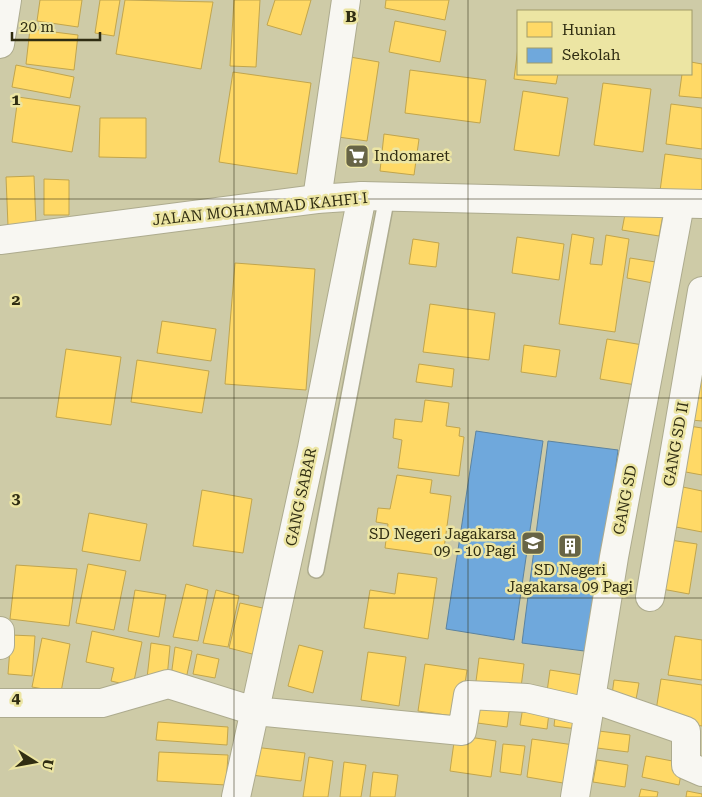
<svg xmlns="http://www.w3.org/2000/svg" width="702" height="797" font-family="'Roboto Serif',serif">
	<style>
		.homes { fill: #ffd966; stroke: #c1a54d }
		.schools { fill: #6fa8dc; stroke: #5c839f }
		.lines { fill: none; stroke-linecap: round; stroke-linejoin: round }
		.service-casing { stroke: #adab8e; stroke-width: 18 }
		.minor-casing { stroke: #adab8e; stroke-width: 30 }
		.secondary-casing { stroke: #adab8e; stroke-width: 30 }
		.service { stroke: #f8f7f2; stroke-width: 15 }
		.minor { stroke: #f8f7f2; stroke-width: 28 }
		.secondary { stroke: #f8f7f2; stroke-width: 28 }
		.grid { fill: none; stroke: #302d12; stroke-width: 1; stroke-opacity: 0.55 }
		.labels { text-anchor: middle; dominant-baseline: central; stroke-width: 5; stroke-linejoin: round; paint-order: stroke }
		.poi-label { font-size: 15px; fill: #302d12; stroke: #ece5a3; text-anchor: start }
		.street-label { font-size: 15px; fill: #302d12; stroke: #ece5a3 }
		.grid-label { font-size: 16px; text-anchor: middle; font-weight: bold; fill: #302d12; stroke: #ece5a3; stroke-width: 5; stroke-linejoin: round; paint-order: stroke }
	</style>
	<rect width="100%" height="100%" fill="#cecba7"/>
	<path class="homes" d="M40,0h42l-4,27 -41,-6z
		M100,0h20l-6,36 -19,-3z
		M125,0l88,2 -12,67 -85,-15z
		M234,0h26l-4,67 -26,-1z
		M275,0h36l-10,35 -34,-10z
		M386,0h63l-4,20 -60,-12z
		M395,21l51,10 -6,31 -51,-10z
		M30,29l48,6 -4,35 -48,-6z
		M518,47v27h40l-2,10 -42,-5z
		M350,57l29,5 -12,79 -29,-4z
		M691,62l11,2v34l-23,-2 3,-22h9z
		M16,65l58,12 -4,21 -58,-11z
		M410,70l76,10 -6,43 -75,-10z
		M233,72l78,11 -14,91 -78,-12z
		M603,83l48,6 -8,63 -49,-7z
		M523,91l45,7 -9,58 -45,-6z
		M18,97l62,9 -8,46 -60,-10z
		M671,104l31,4v41l-36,-5z
		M100,118h46v40l-47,-1z
		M384,134l35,5 -5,36 -34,-4z
		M665,154l37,5v37l-42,-5z
		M34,176l2,49 -28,1 -2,-49z
		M44,179l25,1v35h-25z
		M626,209l37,6 -4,21 -37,-6z
		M572,234l22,4 -4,26 12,1 4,-30 23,4 -14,93 -56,-8z
		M517,237l47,7 -5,36 -47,-7z
		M413,239l26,4 -3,24 -27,-3z
		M630,258l32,5 -4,21 -31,-6z
		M235,263l80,6 -9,121 -81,-6z
		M430,304l65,9 -6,47 -66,-8z
		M162,321l54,8 -5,32 -54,-8z
		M607,339l36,6 -7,40 -36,-6z
		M524,345l36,5 -4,27 -35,-5z
		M66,349l55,8 -10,68 -55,-8z
		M137,360l72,11 -7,42 -71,-11z
		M419,364l35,5 -2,18 -36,-5z
		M698,379h4v42l-11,-1z
		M425,400l24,3 -3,23 14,2 -1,8 5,1 -5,39 -61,-8 4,-28 -9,-2 2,-19 27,3z
		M683,425l19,3v47l-27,-5z
		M397,475l35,5 -2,13 21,3 -8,60 -58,-8 3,-24 -12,-2 2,-14 12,1z
		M678,486l24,5v41l-31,-6z
		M202,490l50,9 -9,54 -50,-7z
		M89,513l58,11 -7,37 -58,-10z
		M670,540l27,4 -8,50 -27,-5z
		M88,564l38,7 -12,59 -38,-7z
		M16,565l61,4 -8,57 -59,-7z
		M398,573l39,5 -9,61 -64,-11 6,-38 25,4z
		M186,584l22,6 -10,51 -25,-4z
		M135,590l31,5 -7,42 -31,-6z
		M216,590l23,6 -11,51 -25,-4z
		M240,603l27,6 -11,46 -27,-7z
		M92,631l50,11 -9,44 -22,-5 3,-13 -28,-6z
		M11,635l24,1 -3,40 -24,-2z
		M675,636l27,4v40l-34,-5z
		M42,638l28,6 -9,48 -29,-5z
		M151,643l19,3 -3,32h-20z
		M299,645l24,6 -10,42 -25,-7z
		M175,647l17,4 -6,28 -15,-2z
		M368,652l38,5 -7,49 -38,-6z
		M197,654l22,5 -4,19 -22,-4z
		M479,658l45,6 -4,31 -45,-6z
		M425,664l42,6 -7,47 -42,-6z
		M550,670l33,5 -4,29 -33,-5z
		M661,679l41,6v41l-47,-9z
		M614,680l25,3 -4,22 -24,-3z
		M473,700l37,5 -3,22 -37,-5z
		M524,701l26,4 -3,24 -27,-4z
		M556,708l24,3 -3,18 -23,-3z
		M158,722l70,5 -1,18 -71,-5z
		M599,731l31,4 -2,17 -31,-4z
		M455,735l41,6 -5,36 -41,-6z
		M532,739l42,6 -5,39 -42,-7z
		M503,744l22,2 -4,29 -21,-3z
		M254,747l51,6 -4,28 -50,-6z
		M159,752l69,3 -2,30 -69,-4z
		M646,756l37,7 -4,22 -37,-8z
		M309,757l24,4 -5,36h-25z
		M597,760l31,5 -3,22 -32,-5z
		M344,762l22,3 -5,32h-21z
		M373,772l25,3 -3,22h-25z
		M641,789l17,3 -1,5h-18z
		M687,791l15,3v3h-16z"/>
	<path class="schools" d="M476,431l67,10 -29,199 -68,-11z
		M548,441l70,9 -26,202 -70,-9z"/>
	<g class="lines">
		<g class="service-casing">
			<path id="service" d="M316,570l71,-374"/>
		</g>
		<g class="minor-casing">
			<path id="minor" d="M0,44l7,-44
				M317,199l29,-199
				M650,597l52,-306
				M0,631v14
				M591,698l95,33v34l16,7
				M0,703h102l66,-19 86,27 208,20 6,-36 59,3 61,14
				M236,797l76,-349 50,-252
				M575,797l39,-240 66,-353"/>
		</g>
		<g class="secondary-casing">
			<path id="secondary" d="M0,240l317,-41 45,-3 340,8"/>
		</g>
		<use href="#service" class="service"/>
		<use href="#minor" class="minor"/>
		<use href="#secondary" class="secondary"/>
	</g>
	<path class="grid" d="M234,0v797M468,0v797M0,199h702M0,398h702M0,598h702"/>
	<defs>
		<g id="supermarket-square" transform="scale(1.25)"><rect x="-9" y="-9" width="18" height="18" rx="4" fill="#676446" stroke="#ece5a3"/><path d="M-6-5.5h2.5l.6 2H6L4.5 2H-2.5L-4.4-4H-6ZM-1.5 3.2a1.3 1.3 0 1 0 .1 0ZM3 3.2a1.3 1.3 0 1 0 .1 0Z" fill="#fff"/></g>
		<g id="school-square" transform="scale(1.25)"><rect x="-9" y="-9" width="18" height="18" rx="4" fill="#676446" stroke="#ece5a3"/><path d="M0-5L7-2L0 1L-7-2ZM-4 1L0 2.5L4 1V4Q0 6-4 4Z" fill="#fff"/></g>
		<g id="building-square" transform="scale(1.25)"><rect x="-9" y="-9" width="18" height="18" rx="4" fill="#676446" stroke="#ece5a3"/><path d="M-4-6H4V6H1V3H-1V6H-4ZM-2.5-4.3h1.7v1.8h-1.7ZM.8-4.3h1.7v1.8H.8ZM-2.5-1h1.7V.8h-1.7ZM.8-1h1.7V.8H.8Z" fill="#fff"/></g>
	</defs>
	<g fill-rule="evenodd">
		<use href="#supermarket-square" x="357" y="156"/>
		<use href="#school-square" x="533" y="543"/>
		<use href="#building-square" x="570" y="546"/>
	</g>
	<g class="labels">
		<g class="poi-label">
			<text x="374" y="156">Indomaret</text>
			<text x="516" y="534" text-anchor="end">SD Negeri Jagakarsa<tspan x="516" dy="17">09 - 10 Pagi</tspan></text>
			<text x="570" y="570" text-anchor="middle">SD Negeri<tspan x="570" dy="17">Jagakarsa 09 Pagi</tspan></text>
		</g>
		<g class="street-label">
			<text transform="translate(260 209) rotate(-6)">JALAN MOHAMMAD KAHFI I</text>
			<text transform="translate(676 444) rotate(-80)">GANG SD II</text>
			<text transform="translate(301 497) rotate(-78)">GANG SABAR</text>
			<text transform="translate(625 500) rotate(-79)">GANG SD</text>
		</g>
	</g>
	<g class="grid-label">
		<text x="351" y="22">B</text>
		<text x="16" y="105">1</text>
		<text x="16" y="305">2</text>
		<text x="16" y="504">3</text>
		<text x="16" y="703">4</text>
	</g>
	<rect x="517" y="10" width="175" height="65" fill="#ece5a3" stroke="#a19b69"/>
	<rect x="527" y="22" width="25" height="15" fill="#ffd966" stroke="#a19b69"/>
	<text x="562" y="35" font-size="15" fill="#302d12">Hunian</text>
	<rect x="527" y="48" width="25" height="15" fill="#6fa8dc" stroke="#a19b69"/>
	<text x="562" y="60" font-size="15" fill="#302d12">Sekolah</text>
	<g transform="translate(35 762) rotate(101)" stroke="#ece5a3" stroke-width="4" paint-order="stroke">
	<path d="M0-4L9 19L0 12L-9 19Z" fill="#302d12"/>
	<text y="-8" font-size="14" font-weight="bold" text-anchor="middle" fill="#302d12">U</text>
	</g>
	<path d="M12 32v8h88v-8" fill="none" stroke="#302d12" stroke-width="2.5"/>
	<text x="20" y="32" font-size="15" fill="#302d12" stroke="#ece5a3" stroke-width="4" paint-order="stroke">20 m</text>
</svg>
